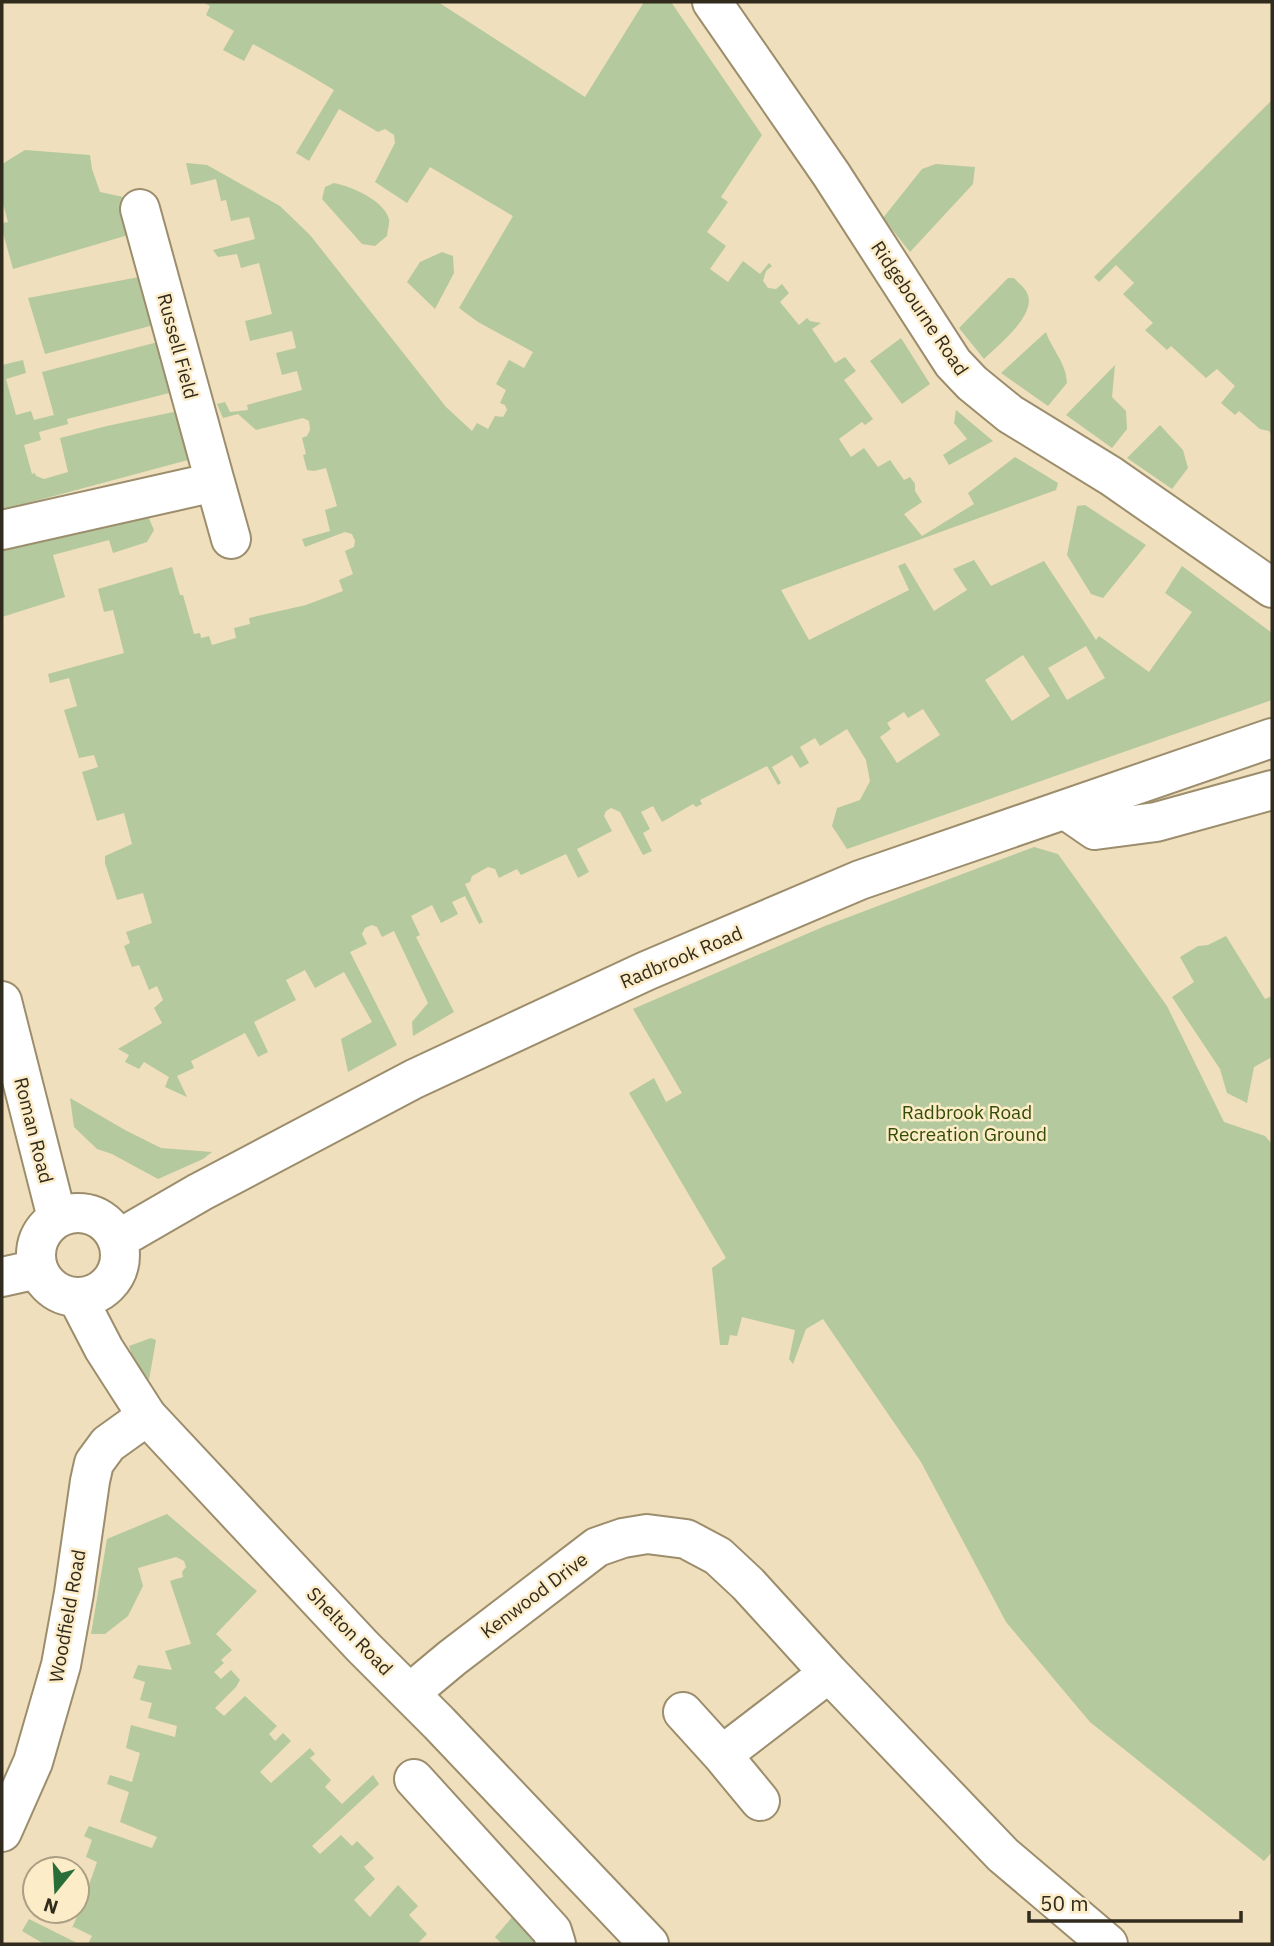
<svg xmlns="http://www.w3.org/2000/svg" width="1274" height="1946" font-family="'IBM Plex Sans',sans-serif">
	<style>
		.green { fill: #b4c99e; fill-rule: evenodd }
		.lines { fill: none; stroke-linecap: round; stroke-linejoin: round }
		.minor-casing { stroke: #9c8d6c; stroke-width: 42 }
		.major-casing { stroke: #9c8d6c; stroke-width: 42 }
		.minor { stroke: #fff; stroke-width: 38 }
		.major { stroke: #fff; stroke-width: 38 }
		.labels { text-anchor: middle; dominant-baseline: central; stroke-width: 5; stroke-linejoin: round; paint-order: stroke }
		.street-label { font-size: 19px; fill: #312b1d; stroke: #fcecc8 }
		.park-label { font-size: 19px; fill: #334d05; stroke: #fcecc8 }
	</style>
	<rect width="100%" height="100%" fill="#efdfbc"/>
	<path class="green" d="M202,2h236l147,95 59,-95h27l91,133 -41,62 7,5 -21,30 19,14 -16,23 18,13 15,-21 17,13 9,-11 3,3 -6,5 -3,10 5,7 8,1 6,-5 7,9 -9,9 19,23 8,-7 3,3 11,2 -9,6 23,34 10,-6 11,14 -12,9 29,39 -8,6 -3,-3 -23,17 12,18 13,-9 14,19 12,-7 14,20 6,-3 5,7v7l7,11 -18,12 18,22 52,-32 -6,-11 47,-36 43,26 -2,7 -275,100 28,50 100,-50 -11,-24 7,-3 29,48 33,-21 -14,-21 21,-9 17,26 53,-25 52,79 3,-4 50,36 43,-60 -27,-19 17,-27 90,67v67l-425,149 -15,-23 5,-18 23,-8 10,-19 -4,-21 -19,-31 -27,17 -5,-8 -15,9 9,16 -9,5 -8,-13 -20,12 9,16 -3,2 -11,-19 -67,34 2,4 -6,3 -3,-3 -31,18 -9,-16 -12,6 9,17 -7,4 9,18 -9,4 -23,-43 -9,-4 -5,3 -2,5 8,15 -35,18 12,23 -11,6 -12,-24 -45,21 -4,-6 -18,9 -4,-9 -7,-2 -16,9 -2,6 -5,2 18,38 -4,2 -14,-28 -13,6 6,12 -17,9 -9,-18 -21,11 9,19 -4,2 38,75 -41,24 -1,-14 16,-19 -34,-72 -12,6 -5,-10 -5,-2 -7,3 -3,6 5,10 -17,8 47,93 -49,27 -7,-33 31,-17 -28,-50 -29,16 -10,-18 -19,10 10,20 -42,22 14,30 -10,5 -13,-24 -54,28 3,7 -17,8 10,21 -22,-10 4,-10 -25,-15 -5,7 -14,-7 4,-7 -11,-6 44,-26 -8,-15 9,-8 -6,-14 -8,4 -10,-25 -7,2 -8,-21 6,-3 -4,-11 26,-9 -9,-30 -26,7 -12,-37v-7l27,-12 -8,-31 -27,8 -15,-49 16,-5 -4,-12 -15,3 -15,-48 13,-4 -8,-28 -19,5 -2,-9 76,-21 -11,-43 -9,2 -6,-23 74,-22 8,28h3l11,39 6,-1 1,5 8,-2 3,9 24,-7 -2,-10 16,-4 -1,-6 57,-13 37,-14 -4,-11 14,-6 -8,-23 9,-4 1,-6 -3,-7 -7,-2 -40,15 -3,-8 28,-8 -5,-21 12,-4 -11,-38 -12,3 -7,-1 -4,-15 3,-1 -4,-16 5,-2 3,-6 -1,-9 -6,-3 -47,12 -18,-16 -15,4 -6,-14 8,-2 5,10 18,-2 -1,-5 55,-15 -5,-19 -15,4 -6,-22 20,-5 -4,-17 -42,10 -5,-20 27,-7 -13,-51 -18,5 -4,-14 -19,3 -5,-7 42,-11 -6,-22 -18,4 -5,-21 -5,1 -5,-22 -25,6 -5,-22 21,2 73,41 30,29 136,172 26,24 5,-8 11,6 7,-13 8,1 4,-7 -2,-5 -5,-2 6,-13 -10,-6 13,-24 15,8 9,-16 -55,-30 -19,-14 54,-92 -83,-49 -23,36 -32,-21 20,-39 -1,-8 -9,-6 -7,3 -39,-23 -30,52 -13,-8 38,-63 -30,-18 -51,-28 -9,17 -21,-11 11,-19 -28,-16 4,-9zM1086,646l19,32 -38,22 -19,-32zM1023,655l27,41 -38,25 -27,-41zM923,709l17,26 -43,28 -17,-26 11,-8 -4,-6 17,-11 4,6z
		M1272,100v336l-3,-5 -9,-2 -21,-18 -4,4 -14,-12 14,-17 -18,-17 -11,9 -35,-32 -4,4 -22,-20 8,-7 -30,-29 11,-11 -18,-18 -17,17 -5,-5z
		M25,150l65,5 2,14 8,23 28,6 7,35 -122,36 -11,-40v-6l6,-1 -6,-22v-36z
		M936,164l39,3 -2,17 -63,68 -27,-34 39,-49z
		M334,183c16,3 50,17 55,36 1,5 -2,12 -2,17l-12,10 -13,-2 -40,-45 3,-12z
		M442,252l11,4 1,17 -19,36 -28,-27 13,-20z
		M139,277l15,40 -4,9 -105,28 -17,-56z
		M1008,278h6c3,4 9,8 12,13 14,22 -27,53 -42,68l-25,-31z
		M1046,332c6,18 20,30 21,51l-19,23 -47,-33z
		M901,338l29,46 -28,20 -32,-43z
		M154,343l11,1 12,47 -110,28 1,5 -29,8 2,8 -17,5 8,29 3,-1 1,3 8,3 24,-7 -8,-34 47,-12 76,-16 10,38 -5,12 -186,50v-145l21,-5 3,13 -20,6 10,36 15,-4 3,9 20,-5 -12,-43z
		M1115,365l-3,32 14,14 1,18 -15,19 -46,-33z
		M956,410l37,31 -44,24 -6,-10 24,-16 -13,-16z
		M1160,425l23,25 5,18 -16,21 -45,-31z
		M1085,505l61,40 -43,53 -12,-4 -24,-39 10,-49z
		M144,507l10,23 -7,12 -34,11 -4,-13 -56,15 12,42 -63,20v-74z
		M1034,847l24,7 109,152 57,116 41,14 7,8v708l-8,9 -174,-139 -84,-100 -85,-160 -98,-143 -17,10 -13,35 -4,-5 6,-29 -53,-13 -5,19 -7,-1 -2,10h-8l-8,-77 14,-10 -97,-165 25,-15 12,24 16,-9 -49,-84 192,-83z
		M1226,936l39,63 7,-3v61l-18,10 -7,36 -20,-10 -7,-24 -48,-72 22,-15 -14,-25 18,-11 10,-1z
		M70,1098l55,32 36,18 51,4 -9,7 -45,20 -46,-25 -15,-5 -23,-22z
		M151,1338l5,2 -7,40 -15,-18 -5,-16z
		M167,1514l90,77 -41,43 16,16 -11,10 3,3 -10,9 7,7 10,-9 9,10 -4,7 -21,21 9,8 21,-20 32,30 -8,8 6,7 8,-8 8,8 -31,31 11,11 39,-35 5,6 -5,4 21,22 -6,7 17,17 31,-29 6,9 -67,62 8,8 21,-19 11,11 5,-5 17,17 -10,9 11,12 -21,21 16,17 28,-32 20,21 -9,9 18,19 -10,10h-329l4,-8 -18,-9 -2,1 7,-16 -2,-2v-25l1,-2 10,5 9,-26 -11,-5 6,-17 -8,-4 5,-10 63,22 5,-11 -37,-15 9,-30 -22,-8 3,-9 22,7 8,-29 -14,-5 5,-23 44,12 2,-11 -29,-8 4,-15 -12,-3 5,-18 -12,-4 5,-13 34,5 -7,-19 26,-7 -21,-63 13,-4 -1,-5 4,-5 -2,-6 -8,-4 -38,11 5,18 -15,30 -23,18h-14l16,-95z
		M514,1915l24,29h-36l-7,-7z
		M29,1919l50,25h-35l-22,-13z"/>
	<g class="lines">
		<g class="minor-casing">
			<path id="minor" d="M712,2l119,172 122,189 19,20 38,31 101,62 161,112
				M215,482l16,57
				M2,530l213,-48 -75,-273
				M1066,810l29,20 61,-8 116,-32
				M2,1277l36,-8
				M410,1693l42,-35 145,-111 26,-9 24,-4 39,5 32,17 30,28 81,89 174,182 105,89
				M683,1712l39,43
				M414,1779l138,152 4,13
				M760,1801l-38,-46 107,-82
				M2,1832l31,-70 28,-97 13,-72 16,-112 4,-18 14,-19 39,-28"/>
		</g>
		<g class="major-casing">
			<path id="major" d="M2,1001l55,217
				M36 1255a42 42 0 1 1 84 0a42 42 0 1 1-84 0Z
				M117,1240l83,-48 214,-113 232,-108 214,-91 412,-142
				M77,1297l27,52 43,67 215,230 77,77 210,221"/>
		</g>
		<use href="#minor" class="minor"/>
		<use href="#major" class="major"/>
	</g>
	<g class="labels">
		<g class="street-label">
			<text transform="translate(920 308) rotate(56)">Ridgebourne Road</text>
			<text transform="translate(178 346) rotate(75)">Russell Field</text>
			<text transform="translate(681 957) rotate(-23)">Radbrook Road</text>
			<text transform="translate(34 1130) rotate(76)">Roman Road</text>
			<text transform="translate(534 1595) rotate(-37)">Kenwood Drive</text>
			<text transform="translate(67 1616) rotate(-80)">Woodfield Road</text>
			<text transform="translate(350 1631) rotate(46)">Shelton Road</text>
		</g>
		<g class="park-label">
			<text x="967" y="1112">Radbrook Road<tspan x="967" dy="22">Recreation Ground</tspan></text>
		</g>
	</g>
	<rect width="1274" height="1946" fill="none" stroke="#312b1d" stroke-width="7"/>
	<g transform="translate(56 1890) rotate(198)"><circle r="33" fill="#fcecc8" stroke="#ab9f84" stroke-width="2"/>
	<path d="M0-5L12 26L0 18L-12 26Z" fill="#296e39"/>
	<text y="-10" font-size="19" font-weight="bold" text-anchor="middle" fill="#312b1d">N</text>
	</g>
	<path d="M1029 1911v10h212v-10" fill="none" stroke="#312b1d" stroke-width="3.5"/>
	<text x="1040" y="1911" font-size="21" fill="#312b1d" stroke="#fcecc8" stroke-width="5" paint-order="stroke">50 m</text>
</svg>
